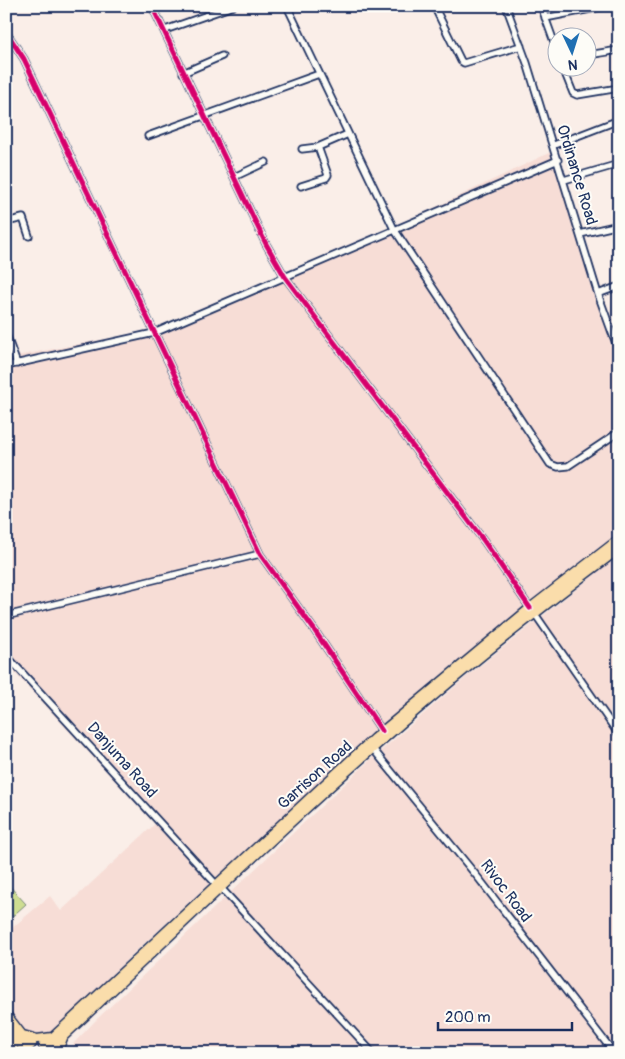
<svg xmlns="http://www.w3.org/2000/svg" width="625" height="1059" font-family="Pangolin,sans-serif">
	<style>
		.built { fill: #f7ddd6 }
		.green { fill: #cedd91; stroke: #748678 }
		.lines { fill: none; stroke-linecap: round; stroke-linejoin: round }
		.minor-casing { stroke: #1b2f5e; stroke-width: 9 }
		.major-casing { stroke: #1b2f5e; stroke-width: 11 }
		.minor { stroke: #fdfcf7; stroke-width: 5.5 }
		.major { stroke: #faddab; stroke-width: 8 }
		.cycleway-casing { stroke: #fdfcf7; stroke-width: 8 }
		.cycleway { stroke: #d6006c; stroke-width: 5 }
		.labels { text-anchor: middle; dominant-baseline: central; stroke-width: 4; stroke-linejoin: round; paint-order: stroke }
		.street-label { font-size: 16px; fill: #1b2f5e; stroke: #fdfcf7 }
	</style>
	<rect width="100%" height="100%" fill="#faeee8"/>
	<filter id="ink" filterUnits="userSpaceOnUse"><feTurbulence type="fractalNoise" baseFrequency=".02" numOctaves="2"/><feDisplacementMap in="SourceGraphic" scale="10" xChannelSelector="R" yChannelSelector="G"/><feConvolveMatrix kernelMatrix="1 2 1 2 8 2 1 2 1" color-interpolation-filters="sRGB"/></filter>
	<g filter="url(#ink)">
		<path class="built" d="M555,150l64,191v191l-230,188 -256,234 -76,76 -11,6 -9,1 -9,-3 -22,-26v-75l44,-37 11,15 94,-87 -149,-161v-305l136,-26 20,-6 228,-97z
			M619,555v498h-548l3,-10 23,-24 272,-258 102,-88z"/>
		<path class="green" d="M6,882l20,22 -20,18z"/>
		<g class="lines">
			<g class="minor-casing">
				<path id="minor" d="M152,6l114,238 19,33 199,264 46,67
					M287,6l107,223 156,235 8,3 10,-1 51,-34
					M434,6l27,55 3,2 57,-17
					M506,6l21,57 71,231 21,58
					M541,6l17,47
					M545,18l61,-12
					M165,30l68,-24
					M6,32l18,27 236,495 53,74 69,103
					M588,55l31,-5
					M563,68l10,25 4,2 42,-7
					M183,73l39,-17
					M148,136l171,-62
					M554,145l65,-25
					M302,149l16,-2 30,-13
					M234,177l32,-15
					M564,180l55,-16
					M301,186l25,-8 2,-3 -10,-28
					M6,222l17,-4 6,18
					M580,234l39,-9
					M598,294l21,-8
					M6,334l11,30
					M6,366l148,-33 404,-173
					M535,614l84,121
					M6,616l254,-62
					M6,655l210,229
					M373,749l107,131 134,173
					M221,888l152,165"/>
			</g>
			<g class="major-casing">
				<path id="major" d="M6,1014l24,31
					M6,1024l18,25
					M11,1034l3,19
					M23,1035l14,4 15,-2
					M43,1046l331,-308 156,-130 89,-69
					M48,1051c126,-118 250,-240 382,-352 61,-52 125,-102 189,-150
					M22,1053l10,-9
					M57,1053l6,-15"/>
			</g>
			<use href="#minor" class="minor"/>
			<use href="#major" class="major"/>
			<g class="cycleway-casing">
				<path id="cycleway" d="M152,6l114,238 19,33 199,264 46,67
					M6,32l18,27 236,495 53,74 69,103"/>
			</g>
			<use href="#cycleway" class="cycleway"/>
		</g>
	</g>
	<g class="labels">
		<g class="street-label">
			<text transform="translate(577 175) rotate(73)">Ordinance Road</text>
			<text transform="translate(122 760) rotate(48)">Danjuma Road</text>
			<text transform="translate(315 775) rotate(-42)">Garrison Road</text>
			<text transform="translate(506 891) rotate(53)">Rivoc Road</text>
		</g>
	</g>
	<rect width="625" height="1059" fill="none" stroke="#fdfcf7" stroke-width="25"/>
	<rect x="12" y="12" width="600" height="1034" fill="none" stroke="#1b2f5e" stroke-width="2" filter="url(#ink)"/>
	<g transform="translate(572 52) rotate(176)"><circle r="24" fill="#fdfcf7" stroke="#a3aaba"/>
	<path d="M0-4L9 19L0 12L-9 19Z" fill="#1f6fb2"/>
	<text y="-8" font-size="14" font-weight="bold" text-anchor="middle" fill="#1b2f5e">N</text>
	</g>
	<path d="M438 1022v8h134v-8" fill="none" stroke="#1b2f5e" stroke-width="2.5"/>
	<text x="445" y="1022" font-size="15" fill="#1b2f5e" stroke="#fdfcf7" stroke-width="4" paint-order="stroke">200 m</text>
</svg>
